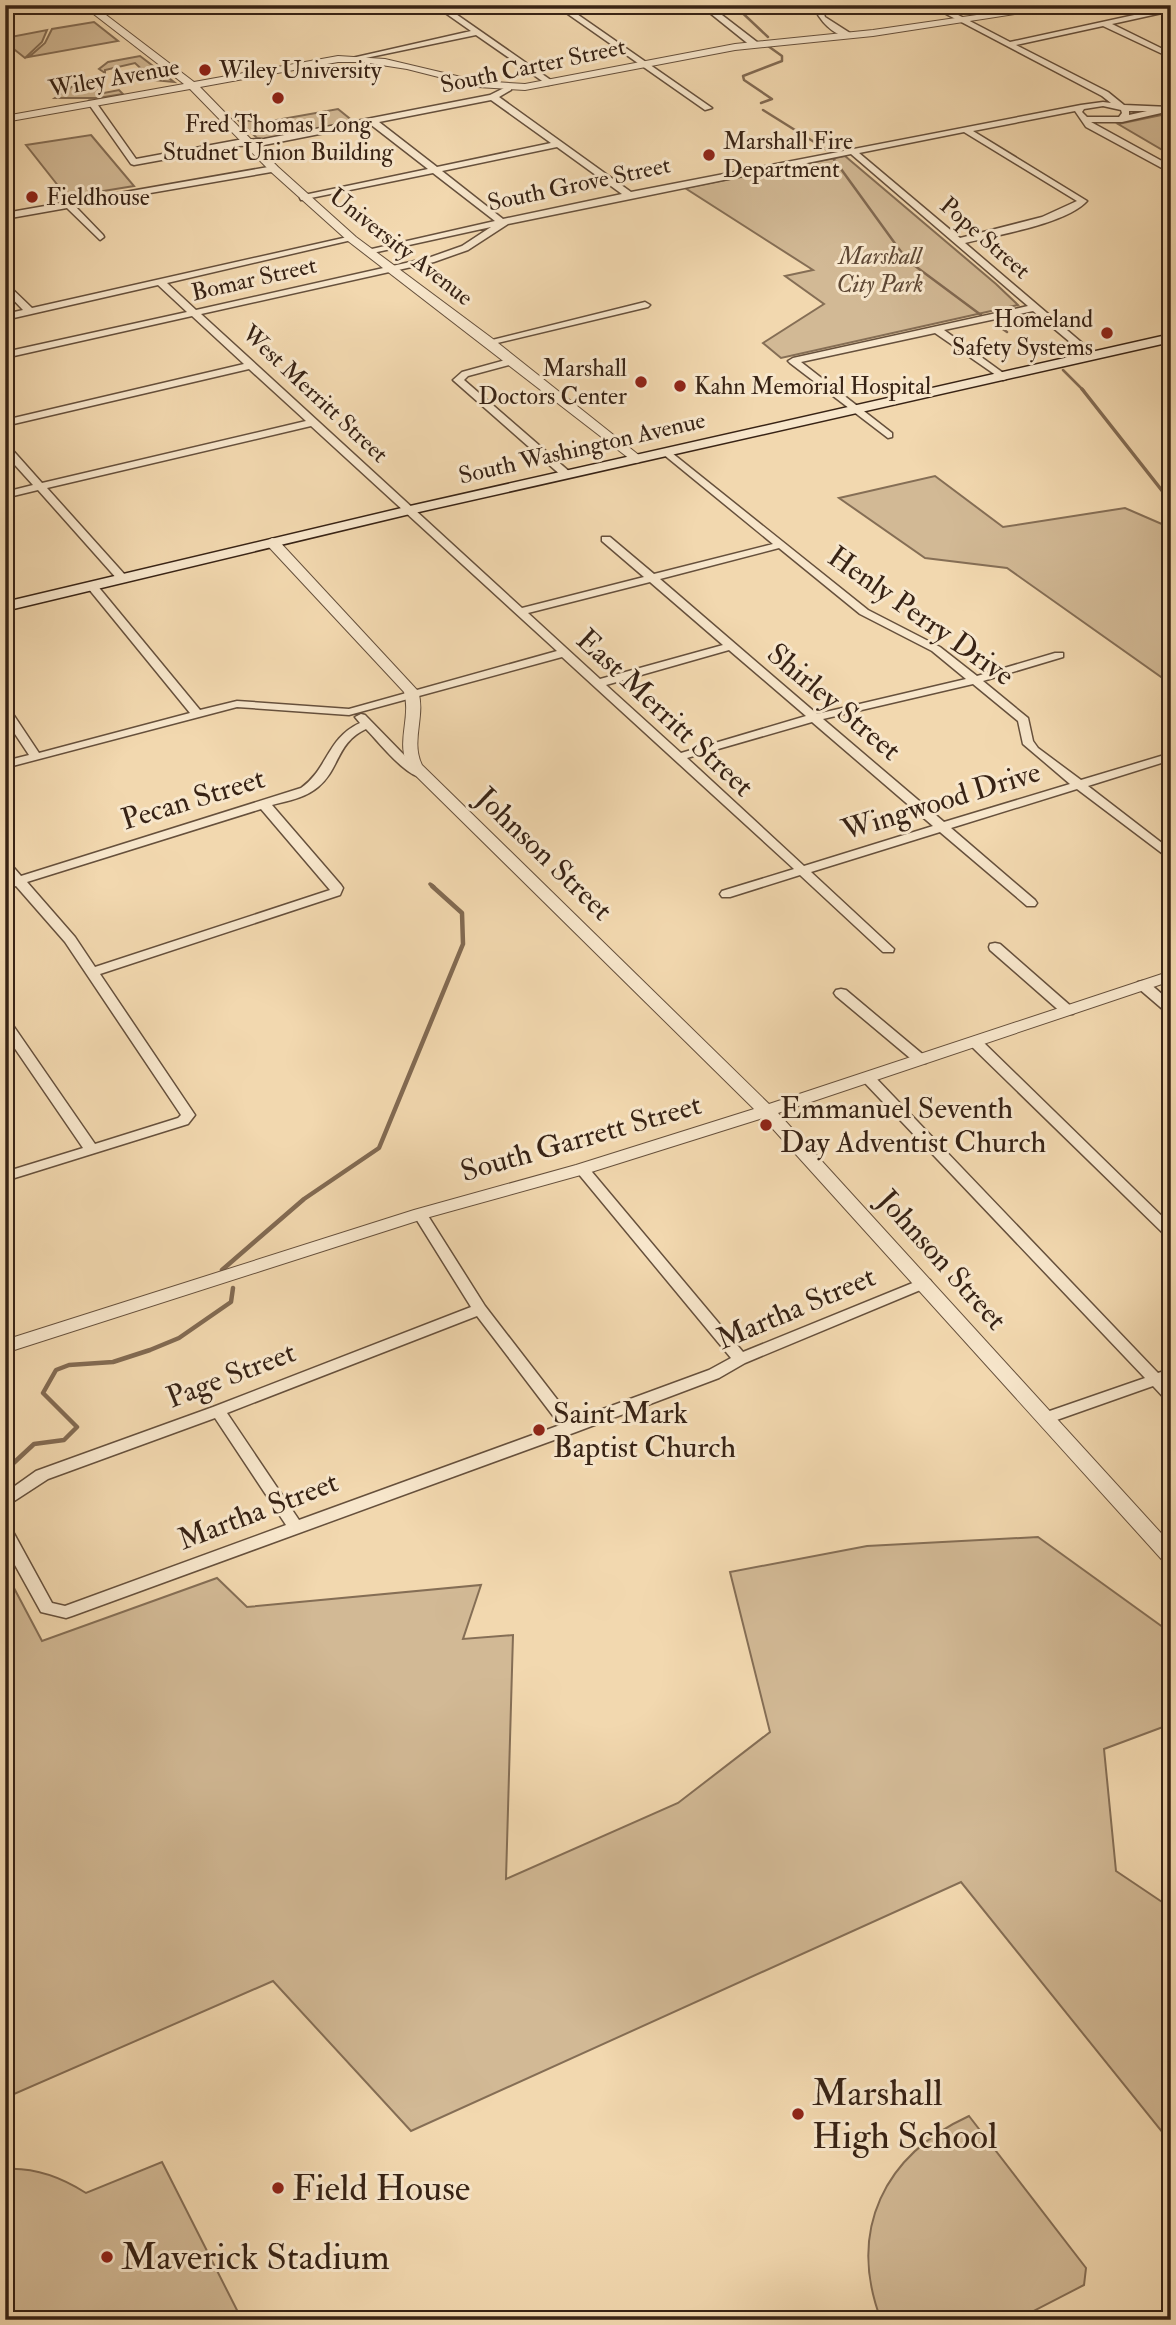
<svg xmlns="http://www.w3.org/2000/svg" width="1176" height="2325" font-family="'IM FELL Double Pica',serif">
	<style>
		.green { fill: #d2b995; stroke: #856e55; stroke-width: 2 }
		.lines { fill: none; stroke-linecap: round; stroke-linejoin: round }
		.stream-far2 { stroke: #826a52; stroke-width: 2.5 }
		.stream-far1 { stroke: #826a52; stroke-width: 3.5 }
		.stream { stroke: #826a52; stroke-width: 4.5 }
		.minor-casing { stroke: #66503c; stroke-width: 3 }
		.tertiary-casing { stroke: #66503c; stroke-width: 2 }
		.secondary-casing { stroke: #382315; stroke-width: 3 }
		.minor { fill: #f7e6cb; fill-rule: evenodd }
		.tertiary { fill: #f7e6cb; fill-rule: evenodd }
		.secondary { fill: #f7e6cb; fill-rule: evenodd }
		.poi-dot { fill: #8f2418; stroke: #f7e6cb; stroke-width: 2.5 }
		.labels { text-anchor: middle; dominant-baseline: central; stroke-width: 6; stroke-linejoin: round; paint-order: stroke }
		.far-street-label { font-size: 24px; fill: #382315; stroke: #f7e6cb }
		.far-poi-label { font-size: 24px; fill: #382315; stroke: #f7e6cb; text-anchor: start }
		.far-park-label { font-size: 24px; font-style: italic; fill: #5e4835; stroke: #f7e6cb }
		.street-label { font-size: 30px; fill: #382315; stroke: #f7e6cb }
		.poi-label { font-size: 30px; fill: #382315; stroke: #f7e6cb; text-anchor: start }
		.near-poi-label { font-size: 37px; fill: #382315; stroke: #f7e6cb; text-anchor: start }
	</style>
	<rect width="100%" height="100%" fill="#f2d8af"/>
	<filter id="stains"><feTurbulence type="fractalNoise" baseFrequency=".00286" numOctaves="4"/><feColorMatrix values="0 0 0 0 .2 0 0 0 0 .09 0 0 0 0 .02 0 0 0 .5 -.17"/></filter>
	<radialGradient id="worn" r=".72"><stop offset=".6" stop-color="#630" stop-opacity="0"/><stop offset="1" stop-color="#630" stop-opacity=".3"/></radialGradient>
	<path class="green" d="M94,22l24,19 -89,16 16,-14 7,-14z
		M47,30l-5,12 -17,16 -20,-16v-11l6,6z
		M140,56l34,26 -22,-2 2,-3 -5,-1 -14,-13 -30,7v3l-6,-4 9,-7z
		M97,80l-3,2 10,11 15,-3 4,4 -25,4h-43l21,-14z
		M338,109l16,13 -90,17 -7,-1 -18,-17h32z
		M1171,113v42l-53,-31z
		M91,135l43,51 -67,11 -41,-52z
		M845,156l151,128 22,21 -237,53 -18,-15 61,-39 -39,-28 28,-6 -128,-82z
		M935,476l68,51 122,-19 46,20v156l-164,-116 -82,-10 -86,-60z
		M1038,1537l133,96v91l-67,25 12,122 55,37v235l-210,-261 -550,249 -138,-150 -268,117v-527l37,70 175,-63 30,29 234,-22 -18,54 50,-4 -7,244 172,-76 92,-71 -40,-160 137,-26z
		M969,2116l117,152 -2,17 -68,35h-135c-34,-90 3,-165 88,-204z
		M162,2162l80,158h-237v-151c30,-2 56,8 81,24z"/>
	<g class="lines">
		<path class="stream-far2" d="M734,5l34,32
			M761,103l11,-4 -28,-19 -1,-4 39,-15v-5l-14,-10
			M763,110l64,40
			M833,158l74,102 74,55
			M997,325l10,7
			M1063,370l21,21"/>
		<path class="stream-far1" d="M1082,389l89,113
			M430,884l4,3"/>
		<path class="stream" d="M222,1270l82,-71 75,-51 84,-204 -1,-31 -30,-27
			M5,1471l29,-27 30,-4 13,-13 -34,-34 13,-23 13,-5 44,-3 37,-12 29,-12 52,-36 2,-14"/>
		<g class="minor-casing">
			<path id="minor" d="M434,5h9l112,78 -7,2 -72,-50 -120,25 -4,-2 119,-27z
				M555,5h9l148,103 -7,2z
				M700,5h9l48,37v4h-6z
				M813,5h8l4,12 25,16v4c-17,-1 -31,-17 -37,-32z
				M929,5h10l71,37 161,-35v4l-59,13 59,29v5l-68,-32 -87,19 92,47 16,13 46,2v4l-48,11h-31l80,44v7l-85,-46 -11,-16 -102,20 114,70c-21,23 -91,34 -122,42l130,111v4h-6l-56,-47 -89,19 62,45v4l-3,1 -68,-47 -134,29 91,71v4l-4,1 -98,-75 -2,-2 5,-3 235,-52 -177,-152 -343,70 -40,26 -34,12 -233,52 321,294 122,-31 -42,-36v-4h8l44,37 119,-30 -110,-90 -1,-2 5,-3 201,161 72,37 37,29 78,-23h8v4l-80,24 45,37 5,23 5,7 43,32 90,-27v7l-83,26 83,64v10l-94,-71 -126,39 84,72 2,3 -2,3h-8l-87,-74 -129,40 83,77 -1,3h-10l-83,-77 -70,22h-8l-2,-3 2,-3 72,-22 -232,-212 -213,58 -112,-8 -232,61v-7l24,-6 -24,-36v-12l4,1 30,45 151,-40 -102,-125 -1,-2 5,-3 4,1 104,126 37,-9 112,8 208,-58 -246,-225 -264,62 79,88 1,2 -5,3 -4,-1 -80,-90 -33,8v-6l28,-7 -28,-31v-9l4,1 33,37 264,-62 -57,-52 -244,57v-6l239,-56 -52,-48 -187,42v-6l182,-40 -29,-27 -153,35v-6l18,-4 -18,-19v-9l27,26 320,-72 4,3 -189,44 29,27 232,-52 34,-12 29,-19 -123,27 -5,-3 132,-30 -62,-48 -132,27 -1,-2 4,-3 124,-26 -58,-45 -106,21 -26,1 -104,19 -3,-1 -43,-61 1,-2h6l41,58 102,-19 26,-1 226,-44 18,-9h3v4l-12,7 132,95 450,-87 22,-3 8,1 -9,-7zM491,100l60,43 -114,24 -58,-45zM1103,106l18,4 1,3 -3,4h-32l-5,-5 2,-3zM1129,111h18l-18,4zM964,132l113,69 -35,16 -82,21 -101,-85zM557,147l65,47 -119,25 -61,-48zM779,548l81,66 72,37 34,28 -149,35 -157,-135zM650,582l73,63 -123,34 -72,-66zM729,650l77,66 -125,37 -75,-68zM973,684l45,37 5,23 47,40 -126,38 -121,-103zM812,722l121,104 -129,40 -117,-108z
				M274,166l3,1v4l-202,35 28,29 1,2 -4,3 -33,-32 -62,11v-6z
				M645,302l5,3 -2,2 -159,38 -5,-3z
				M513,358l5,3 -2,2 -48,13 -4,4 107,93v4h-8l-110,-97 9,-8z
				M361,714l4,1 43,44 18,13v6c-18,2 -47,-36 -60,-49 -30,14 -26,40 -48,58 -13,11 -31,14 -46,18l69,80 2,3 -3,7 -240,79 95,141 -7,9 -183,57v-9l78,-24 -78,-114v-14l5,1 85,123 83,-26 3,-3 -116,-173 -49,-56 -11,3v-8l6,-2 -6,-6v-12l4,1 12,14 280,-88c27,-19 26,-50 59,-65l-5,-6zM261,809l69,81 -235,77 -20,-30 -48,-55z
				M995,943l5,1 73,64 2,3 -2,3h-10l-73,-64 -1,-3 1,-3z
				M1143,981l5,1 23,20v11l-5,-1 -28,-24 -2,-3 2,-3z
				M841,989l5,1 80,67 2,3 -2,3h-10l-80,-67 -2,-3 2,-3z
				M975,1038l5,1 191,186v13l-5,-2 -196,-191 -2,-3 2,-3z
				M868,1074l5,1 285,298 13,-4v11l-5,1 5,5v15l-5,-1 -13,-14 -102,36h-10l-3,-4 3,-4 104,-36 -282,-297 -2,-3 2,-3z
				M582,1165l5,1 156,186 177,-72h10l2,3 -2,3 -185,77 -26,15 -143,54 -504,184 -6,2 -25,-6 -36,-65v-21l6,2 41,75 13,3 221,-81 -71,-107 -167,61 -43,28v-14l31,-22 177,-64 258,-100 -58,-93 2,-3h10l60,95 88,114 136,-50 22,-12 -154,-186 -2,-3 2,-3zM477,1316l83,109 -261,95 -72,-107z"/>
		</g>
		<g class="tertiary-casing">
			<path id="tertiary" d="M82,5h11l101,77 144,-26 47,3 93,22 47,3 210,-40 138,-14 173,-25h27l-200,31 -138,14 -210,40 -47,-3 -71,-18 -45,-7h-24l-138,25 78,80 78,70 137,102 147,117v6l-5,1 -287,-222 -78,-70 -80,-82 -185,33v-6l179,-32z
				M272,538l5,1 141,152c8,25 -8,50 4,74l347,339 402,-133v10l-393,132 393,431v20l-7,-2 -401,-444 -175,55 -162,45 -421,135v-13l409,-130 162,-45 178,-56 -344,-339c-16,-26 2,-51 -6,-78l-137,-147 -2,-3z"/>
		</g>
		<g class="secondary-casing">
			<path id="secondary" d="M1171,334v8l-761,172 -405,97v-9l405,-96z"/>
		</g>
		<use href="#minor" class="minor"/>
		<use href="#tertiary" class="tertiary"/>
		<use href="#secondary" class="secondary"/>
	</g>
	<g class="poi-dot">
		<circle cx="205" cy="70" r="7"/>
		<circle cx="278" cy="98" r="7"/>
		<circle cx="709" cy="155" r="7"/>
		<circle cx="32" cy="197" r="7"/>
		<circle cx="1107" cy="333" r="7"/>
		<circle cx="641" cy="382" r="7"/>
		<circle cx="680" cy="386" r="7"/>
		<circle cx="766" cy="1125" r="7"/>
		<circle cx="539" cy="1430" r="7"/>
		<circle cx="798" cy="2114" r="7"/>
		<circle cx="278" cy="2188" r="7"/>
		<circle cx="107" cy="2257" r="7"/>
	</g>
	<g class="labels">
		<g class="far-street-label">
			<text transform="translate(533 66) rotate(-12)">South Carter Street</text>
			<text transform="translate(114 78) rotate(-10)">Wiley Avenue</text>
			<text transform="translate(579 184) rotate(-12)">South Grove Street</text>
			<text transform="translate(985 238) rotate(41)">Pope Street</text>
			<text transform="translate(401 247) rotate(38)">University Avenue</text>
			<text transform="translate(254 279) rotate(-13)">Bomar Street</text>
			<text transform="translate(315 394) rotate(43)">West Merritt Street</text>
			<text transform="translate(582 448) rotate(-13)">South Washington Avenue</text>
		</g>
		<g class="far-poi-label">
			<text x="219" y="70">Wiley University</text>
			<text x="278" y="124" text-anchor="middle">Fred Thomas Long<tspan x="278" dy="28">Studnet Union Building</tspan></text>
			<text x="723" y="141">Marshall Fire<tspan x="723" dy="28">Department</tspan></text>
			<text x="46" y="197">Fieldhouse</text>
			<text x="1093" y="319" text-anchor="end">Homeland<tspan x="1093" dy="28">Safety Systems</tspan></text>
			<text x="627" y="368" text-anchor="end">Marshall<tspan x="627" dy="28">Doctors Center</tspan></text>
			<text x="694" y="386">Kahn Memorial Hospital</text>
		</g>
		<g class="far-park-label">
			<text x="880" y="256">Marshall<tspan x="880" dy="28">City Park</tspan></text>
		</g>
		<g class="street-label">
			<text transform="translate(921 616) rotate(35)">Henly Perry Drive</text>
			<text transform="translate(834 702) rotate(40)">Shirley Street</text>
			<text transform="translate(665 713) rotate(43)">East Merritt Street</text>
			<text transform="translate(193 799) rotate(-17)">Pecan Street</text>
			<text transform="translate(941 801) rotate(-17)">Wingwood Drive</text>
			<text transform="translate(544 854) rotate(44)">Johnson Street</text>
			<text transform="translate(581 1138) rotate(-16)">South Garrett Street</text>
			<text transform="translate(942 1260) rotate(48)">Johnson Street</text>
			<text transform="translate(796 1308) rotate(-23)">Martha Street</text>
			<text transform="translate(231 1375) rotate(-21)">Page Street</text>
			<text transform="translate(258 1511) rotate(-21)">Martha Street</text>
		</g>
		<g class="poi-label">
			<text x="780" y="1108">Emmanuel Seventh<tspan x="780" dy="34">Day Adventist Church</tspan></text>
			<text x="553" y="1413">Saint Mark<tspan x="553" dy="34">Baptist Church</tspan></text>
		</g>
		<g class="near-poi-label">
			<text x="812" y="2093">Marshall<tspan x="812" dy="43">High School</tspan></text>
			<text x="292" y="2188">Field House</text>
			<text x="121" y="2257">Maverick Stadium</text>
		</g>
	</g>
	<rect width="1176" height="2325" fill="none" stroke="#f2d8af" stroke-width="28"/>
	<rect x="7" y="7" width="1162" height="2311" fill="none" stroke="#382315" stroke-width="3.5"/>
	<rect x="14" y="14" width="1148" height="2297" fill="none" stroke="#382315" stroke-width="2"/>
	<rect width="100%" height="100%" filter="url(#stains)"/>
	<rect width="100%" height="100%" fill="url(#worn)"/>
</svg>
